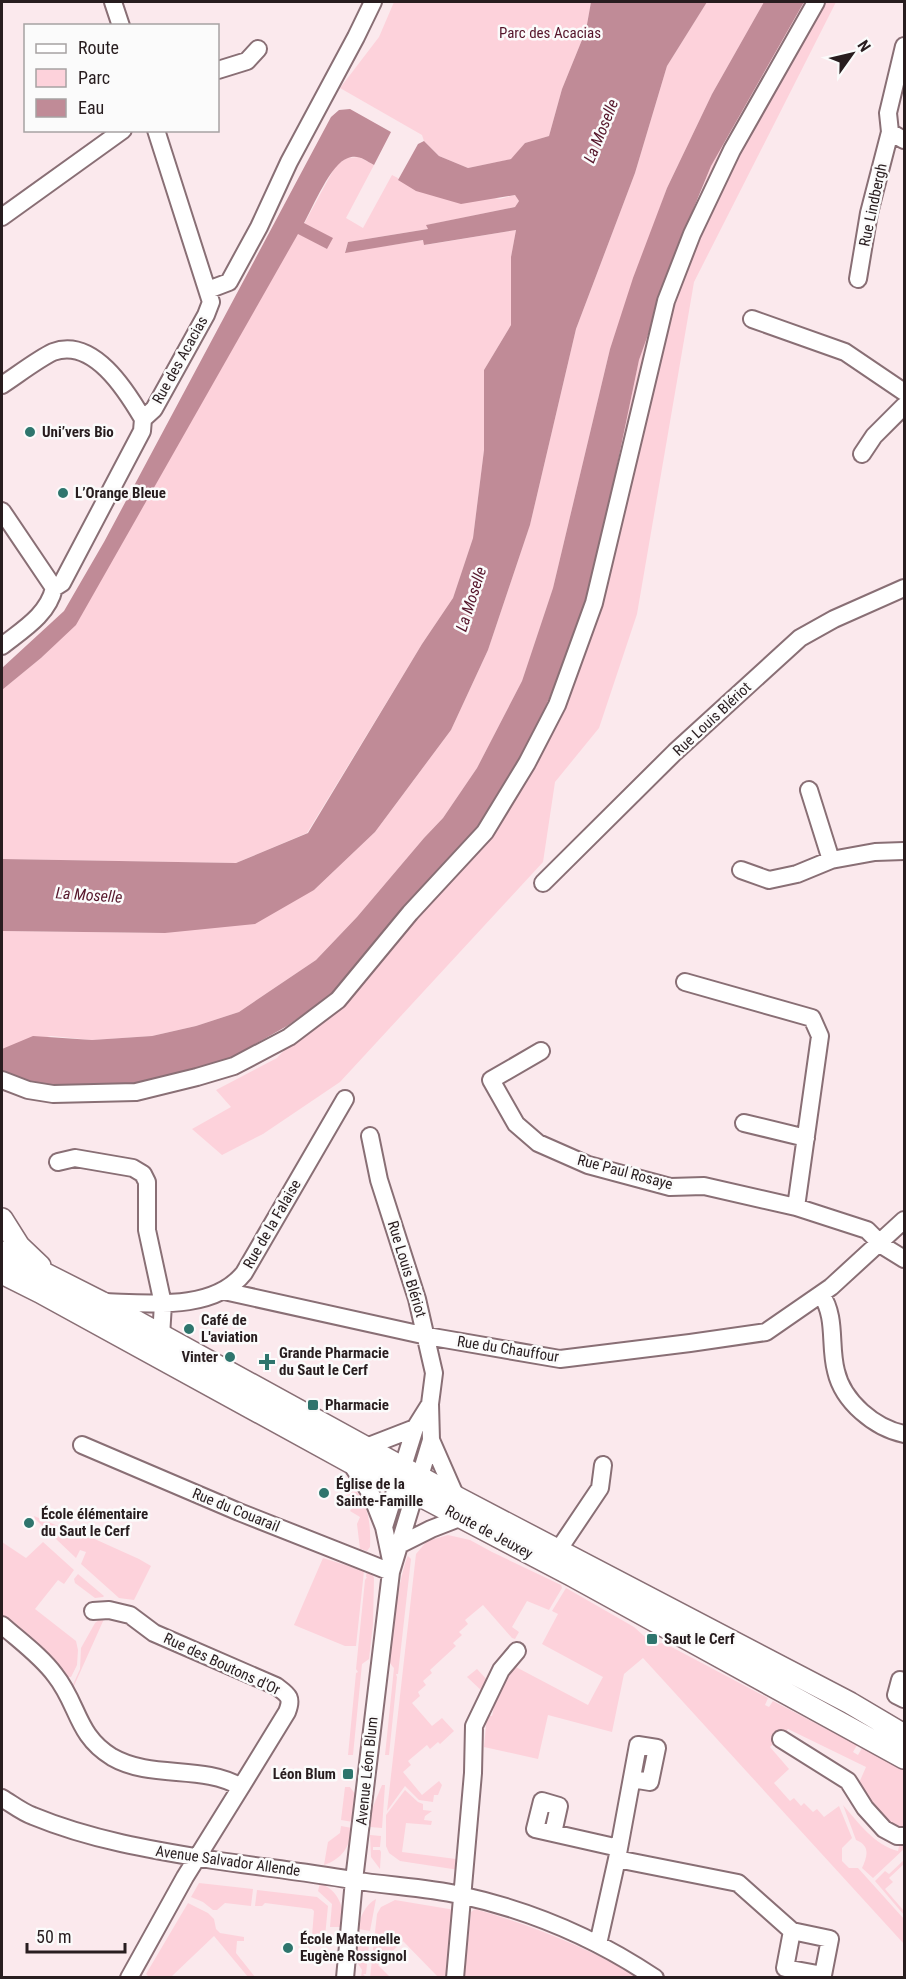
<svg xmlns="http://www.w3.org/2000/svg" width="906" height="1979" font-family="'Roboto Condensed',sans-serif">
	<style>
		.green { fill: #fdd2db }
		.water { fill: #c08b97 }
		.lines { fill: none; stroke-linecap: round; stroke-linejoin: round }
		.minor-casing { stroke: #896f75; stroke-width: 20 }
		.major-casing { stroke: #896f75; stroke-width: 24 }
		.minor { stroke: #fff; stroke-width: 16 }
		.major { stroke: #fff; stroke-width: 21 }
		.poi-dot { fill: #2e756d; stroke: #fbfbfb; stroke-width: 2 }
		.labels { text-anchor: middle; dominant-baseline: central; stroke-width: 5; stroke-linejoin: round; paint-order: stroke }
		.park-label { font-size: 15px; fill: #54142a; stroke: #fbfbfb }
		.street-label { font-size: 15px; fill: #281d1f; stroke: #fbfbfb }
		.poi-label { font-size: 15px; font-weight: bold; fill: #281d1f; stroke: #fbfbfb; text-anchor: start }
		.water-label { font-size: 16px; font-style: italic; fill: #56162b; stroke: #fbfbfb }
	</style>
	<rect width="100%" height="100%" fill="#fbe9ed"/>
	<path class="green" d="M394,2h197l-5,28 -24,59 -13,47 -24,7 -13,16 -44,9 -29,-12 -15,-15 -2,-6 -82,-47 39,-51z
		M707,2h57l-52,92 -45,94 -57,161 -57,239 -31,93 -45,87 -34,50 -19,20 -67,79 -41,43 -77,52 -43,14 -44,10 -60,4 -41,-4 -49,13v-118l163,2 149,-43 61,-58 76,-102 37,-80 42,-125 46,-196 59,-156 32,-107z
		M804,2h32l-142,280 -57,332 -38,114 -44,54 -12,80 -203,220 -77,52 -41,21 -30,-26 39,-22 -15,-17 61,-32 23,-25 -13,-7 42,-31 249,-371 16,-48 45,-216 26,-76 46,-118z
		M359,157l15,8 -28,53 17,10 29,-53 6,3 1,2 101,19 15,-4 4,6 -4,6 -88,18 1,4 -80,13 -3,10 79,-12 1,5 91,-15 -5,27v68l-27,45v80l-11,88 -20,60 -31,46 -115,189 -71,30 -234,-4v-169l39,-32 35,-34 222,-391 29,16 5,-11 -28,-14 32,-59 11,-7z
		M352,1487c17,14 19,39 18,60l-3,4 -7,-2 -3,-25 3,-7 -10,-6 5,-7 -10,-7z
		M34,1516l48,20h6l51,23 12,7 -17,34 -15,-2 -38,-34 5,-12 -6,-2 -4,8 -41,-39z
		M448,1535l22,5 22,12 69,33 1,3 -13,22 -22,-9 -15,26 7,5 -4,7 -3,-1 -29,-33 -18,15 3,4 -9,8 3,3 -9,8 3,3 -26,24 2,3 -9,8 3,4 -8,7 2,4 -8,7 20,23 10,-8 12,13 -14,13 -2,-2 -8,7 -3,-4 -19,16 3,4 -8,7 19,23 17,-14 3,4 -4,10h-4l-1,7 -14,-2 -14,-14 -18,25 29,-257 11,-13z
		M2,1542l24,16 17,-16 31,28 -10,14 -6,-4 -23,29 41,32 2,9 -1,15 -6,12 -7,1 -62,-59z
		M408,1556l3,3 -13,115h-2l1,3 -8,78h-4l9,-87c-2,-2 -5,-6 -6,-8 -2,-10 14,-94 20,-104z
		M323,1558l41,13 -8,75h-11l-51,-21z
		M367,1569l4,2 3,7 -1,46 -4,35 -7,5 -9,91h-5l8,-82 2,-1 -2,-3 9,-89 2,-3h-1z
		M78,1574l26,22 -1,1 -8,1 -20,-15 -1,-4z
		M566,1588l68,39 19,17 11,-1 104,55 -3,7 4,2 4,-6 84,44 -4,7 5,3 4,-7 42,21v61l-12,-4 -26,-28 2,-3 -4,-5 -3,2 -2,-9 7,-16 -78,-38 -18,18 19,22 -15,14 16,18 4,-3 7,8 3,-3 9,9 4,-3 7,8 15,-11 13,32 -10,10v13l7,7h9l46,51v25l-261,-286 -19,16 -12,58 -64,-17 -10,44 -54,-12 3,-32 5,1 2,-9 -4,-1 24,-40 74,39 15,-28 -61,-33 16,-30 -6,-3z
		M100,1619h4l-31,69 -1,-1 8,-18 1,-21 14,-25z
		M477,1669l12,13 -6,10 -16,-15z
		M382,1785h3l-3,43 -12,-1 2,-18z
		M345,1787h5l5,7 -2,28 -12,-2z
		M405,1790l13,12 5,2v6l9,1 -7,5 -1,4 8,1 -1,4 -25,-2 -4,29 54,7 2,-9 1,20 -59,-9 -11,-8 -3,-7v-31z
		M843,1805c16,18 31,40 55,46l2,-10 4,1v7l-31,29 -11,-10c5,-11 9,-22 -6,-28z
		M341,1826l11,2c-2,19 -10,31 -28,37l4,-23 12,-9z
		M370,1835l11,1 -1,11h-7v3h7l1,2 -1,17 -9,-12z
		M904,1860v4l-15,14 4,4 -8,7 19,22v4l-29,-34 10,-10 4,3z
		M199,1883l54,6 -2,17 -26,-3 -8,7h-4l-10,-8 -12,-5z
		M320,1883c20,9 24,24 23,44h-13l2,-23 -14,-13z
		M257,1890l60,7 11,9 -4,41 -4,-2 1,-8 -9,-1 2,-25 -2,-2 -47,-6 -3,3h-7z
		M376,1899l-6,32 -12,-2c2,-12 7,-24 18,-30z
		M395,1900l60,10 -7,67h-10l-35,-36 -25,24 12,12 -20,1 7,-64 4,-7z
		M188,1903l20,10 6,6 2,10 4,4 24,4v4h-7l-1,12 19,24h-7l-34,-41 -43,41h-22l-3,-3z
		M475,1909c58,17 111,38 163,68h-174l7,-65z
		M357,1935h13l-4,39h-3l3,3h-5l1,-7 -7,-11z"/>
	<path class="water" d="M591,2h116l-40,64 -32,107 -59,156 -46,196 -42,125 -37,80 -76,102 -61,58 -59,34 -90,9 -163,-2v-72l234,4 72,-30 114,-189 31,-46 20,-60 11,-88v-80l27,-45v-68l5,-27 -92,15 -1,-5 -78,13 3,-11 80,-13 -2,-4 89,-18 4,-6 -4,-6 -54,9 -45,-13 -18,-11 20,-36 6,-3 15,15 29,12 43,-9 14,-16 24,-7 13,-47 24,-59z
		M764,2h40l-93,164 -23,56 -49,138 -45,216 -16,48 -16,44 -35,82 -45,74 -149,169 -46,33 -58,33 -61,21 -61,8 -49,1 -56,-14v-26l31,-13 59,4 60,-4 44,-10 43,-14 77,-52 41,-43 67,-79 19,-20 34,-50 45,-87 31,-93 57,-239 23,-71 34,-90 45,-94z
		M350,109l41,23 -17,33c-9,-5 -16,-11 -26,-7 -17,5 -35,49 -44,65l29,15 -6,11 -29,-15 -222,391 -35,33 -39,32v-22l62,-57 40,-69 227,-425 8,-7z"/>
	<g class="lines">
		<g class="minor-casing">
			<path id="minor" d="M113,2l8,24
				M218,70l29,-9 11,-12
				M890,132l14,8
				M2,217l121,-87
				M858,279l11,-66 21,-81 -2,-19 16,-67
				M208,290l21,-8 30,-55 30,-65 67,-125 17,-35
				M752,319l93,33 59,40
				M2,385c14,-9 36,-26 51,-33 40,-15 73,38 90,67
				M862,454l12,-18 30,-30
				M2,511l52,77
				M2,646c20,-16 46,-31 52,-58l8,-5 80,-152 1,-12 11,-10 52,-94 5,-13 -55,-172
				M809,790l22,70
				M741,870l28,10 28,-6 34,-14 44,-8 29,-1
				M543,883l132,-131 125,-114 34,-19 70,-31
				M685,982l127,36 8,18 -24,171
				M541,1051l-50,29 25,44 22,19 50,22 82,22 34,-1 92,21 71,23 16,16 21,13
				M2,1080l26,10 25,4 83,-2 61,-15 37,-11 55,-29 49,-37 72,-87 75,-81 42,-69 30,-58 37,-102 72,-302 26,-67 40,-84 84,-148
				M744,1123l62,15
				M58,1162l17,-4 58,10 10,6 4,8v48l16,74 -2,32
				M224,1291l203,45 133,23 130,-16 76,-11 65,-45 73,-67
				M821,1294c16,24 8,51 15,77 7,31 39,57 68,63
				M102,1302c45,1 111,10 142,-29l101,-174
				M431,1440l25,57
				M82,1445l157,67 152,60
				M366,1447l49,-19
				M350,1462l21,32 13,33
				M399,1545l32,-16 31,-12
				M559,1549l41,-61 3,-23
				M392,1565l-8,-38 31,-99 15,-24
				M2,1625c18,16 39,31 53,50 24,30 21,60 57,82 40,23 90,7 129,30l46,-75c6,-15 1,-17 -11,-26l-122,-53 -24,-18 -21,-5 -16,1
				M900,1680l-4,15 8,4
				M781,1739l67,42 17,27 19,21 13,7h7
				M2,1798c10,6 20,14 31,18 58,24 119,34 180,44 47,7 93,12 139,20 36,6 73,7 108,15 69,15 137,44 195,83
				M553,1833l6,-27 -17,-5 -7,28 84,19
				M617,1859l21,-114 19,3 -7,34 -18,-3
				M598,1944l19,-85 121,24 54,48 -7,37 38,7 7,-36 -38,-8
				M129,1978l56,-101 56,-90
				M345,1978l9,-98 37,-308 40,-132 -1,-36 4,-31 -17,-74 -38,-119 -9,-44
				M455,1978l18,-205 1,-47 27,-56 16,-19"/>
		</g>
		<g class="major-casing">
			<path id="major" d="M2,1219l17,27 21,20
				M2,1252l99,50 355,195 394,206 54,32
				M2,1273l38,19 310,170 27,11 194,102 333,183"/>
		</g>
		<use href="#minor" class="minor"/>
		<use href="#major" class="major"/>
	</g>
	<g class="poi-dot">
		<circle cx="30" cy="432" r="6"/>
		<circle cx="63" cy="493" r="6"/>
		<circle cx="189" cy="1329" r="6"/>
		<circle cx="230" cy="1357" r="6"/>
		<path d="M264 1353h6v6h6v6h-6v6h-6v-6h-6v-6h6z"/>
		<rect x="307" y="1399" width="12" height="12" rx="3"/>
		<circle cx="324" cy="1493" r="6"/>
		<circle cx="29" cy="1523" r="6"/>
		<rect x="646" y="1633" width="12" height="12" rx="3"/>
		<rect x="342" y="1768" width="12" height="12" rx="3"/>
		<circle cx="288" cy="1948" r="6"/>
	</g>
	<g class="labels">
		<g class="park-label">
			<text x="550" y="33">Parc des Acacias</text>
		</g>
		<g class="street-label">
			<text transform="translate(873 205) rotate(-78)">Rue Lindbergh</text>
			<text transform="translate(180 360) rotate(-61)">Rue des Acacias</text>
			<text transform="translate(712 719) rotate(-43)">Rue Louis Blériot</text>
			<text transform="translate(625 1172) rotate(15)">Rue Paul Rosaye</text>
			<text transform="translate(272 1224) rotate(-60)">Rue de la Falaise</text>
			<text transform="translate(407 1269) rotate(73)">Rue Louis Blériot</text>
			<text transform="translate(508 1349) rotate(9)">Rue du Chauffour</text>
			<text transform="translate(236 1510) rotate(22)">Rue du Couarail</text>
			<text transform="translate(489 1532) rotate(28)">Route de Jeuxey</text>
			<text transform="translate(222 1664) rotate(25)">Rue des Boutons d'Or</text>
			<text transform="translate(367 1771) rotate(-84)">Avenue Léon Blum</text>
			<text transform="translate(228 1861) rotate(8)">Avenue Salvador Allende</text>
		</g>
		<g class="poi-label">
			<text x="42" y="432">Uni’vers Bio</text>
			<text x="75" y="493">L’Orange Bleue</text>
			<text x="201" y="1320">Café de<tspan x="201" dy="17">L'aviation</tspan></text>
			<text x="279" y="1353">Grande Pharmacie<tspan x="279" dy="17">du Saut le Cerf</tspan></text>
			<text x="218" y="1357" text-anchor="end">Vinter</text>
			<text x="325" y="1405">Pharmacie</text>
			<text x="336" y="1484">Église de la<tspan x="336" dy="17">Sainte-Famille</tspan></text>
			<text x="41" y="1514">École élémentaire<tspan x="41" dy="17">du Saut le Cerf</tspan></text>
			<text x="664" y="1639">Saut le Cerf</text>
			<text x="336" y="1774" text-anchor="end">Léon Blum</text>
			<text x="300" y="1939">École Maternelle<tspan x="300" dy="17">Eugène Rossignol</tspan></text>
		</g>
		<g class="water-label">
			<text transform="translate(601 131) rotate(-68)">La Moselle</text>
			<text transform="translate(471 599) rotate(-72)">La Moselle</text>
			<text transform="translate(89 895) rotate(4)">La Moselle</text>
		</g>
	</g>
	<rect width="906" height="1979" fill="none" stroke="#281d1f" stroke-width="6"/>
	<rect x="24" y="24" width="195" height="108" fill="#fbfbfb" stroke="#a7a2a3" stroke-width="1.5"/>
	<rect x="36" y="44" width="30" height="9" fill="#ffffff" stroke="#a7a2a3" stroke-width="1.5"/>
	<text x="78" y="54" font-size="18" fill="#281d1f">Route</text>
	<rect x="36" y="69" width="30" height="18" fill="#fdd2db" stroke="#a7a2a3" stroke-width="1.5"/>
	<text x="78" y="84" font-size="18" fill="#281d1f">Parc</text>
	<rect x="36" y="99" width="30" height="18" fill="#c08b97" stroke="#a7a2a3" stroke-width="1.5"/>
	<text x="78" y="114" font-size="18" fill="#281d1f">Eau</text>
	<g transform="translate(852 54) rotate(56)" stroke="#fbfbfb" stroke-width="4.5" paint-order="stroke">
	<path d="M0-4.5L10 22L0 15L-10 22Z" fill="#281d1f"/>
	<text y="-9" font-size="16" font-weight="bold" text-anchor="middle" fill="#281d1f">N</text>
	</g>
	<path d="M27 1943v9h98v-9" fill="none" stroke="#281d1f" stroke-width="3"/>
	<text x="36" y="1943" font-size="18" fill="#281d1f" stroke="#fbfbfb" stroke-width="4.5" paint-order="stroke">50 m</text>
</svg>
